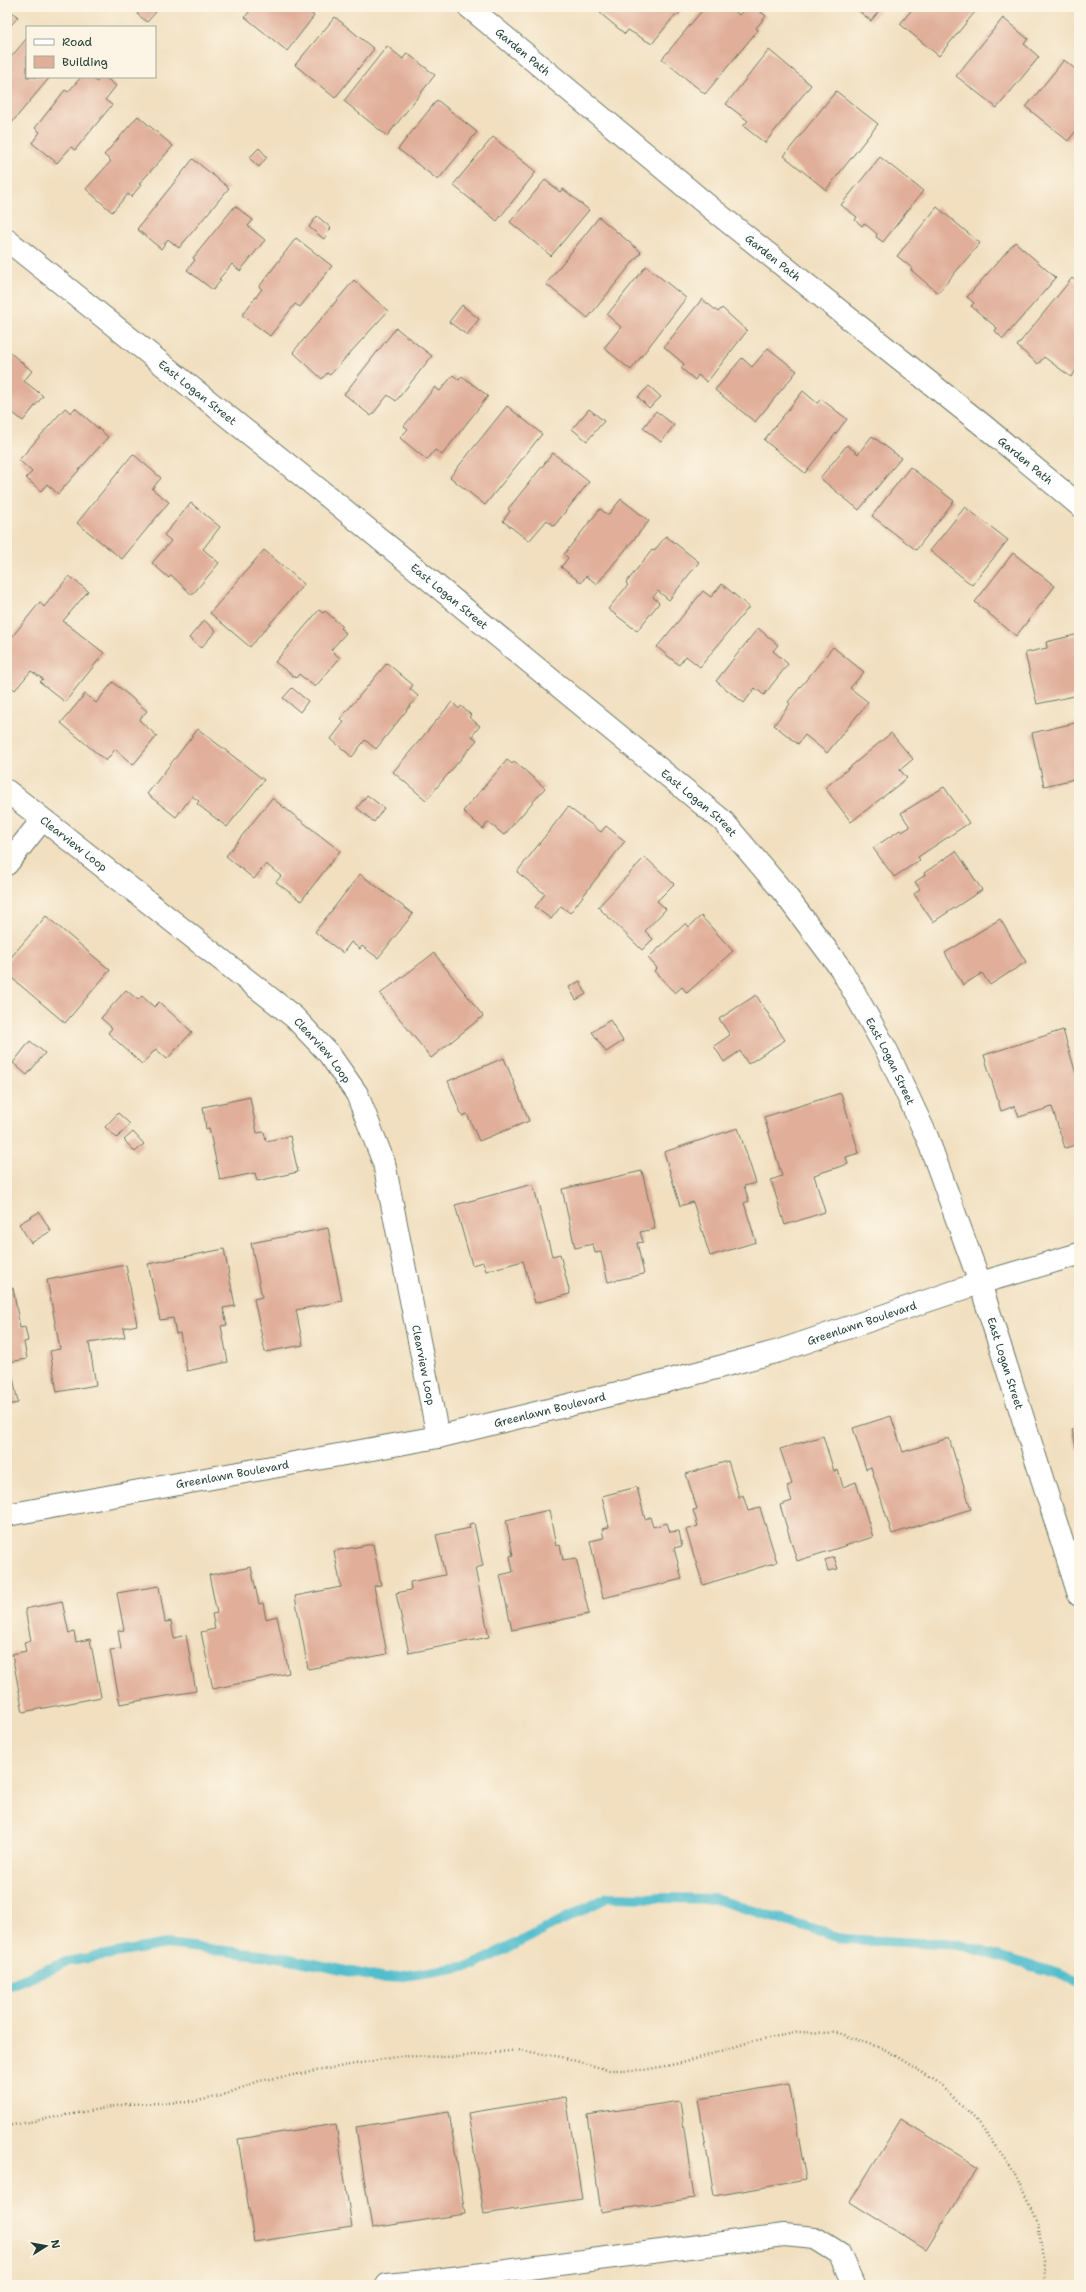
<svg xmlns="http://www.w3.org/2000/svg" width="1086" height="2292" font-family="'Shantell Sans',sans-serif">
	<style>
		.lines { fill: none; stroke-linecap: round; stroke-linejoin: round }
		.stream { stroke: #51bdcd; stroke-width: 10 }
		.building { fill: #e0ae99 }
		.minor-casing { stroke: #687665; stroke-width: 24 }
		.path { stroke: #687665; stroke-width: 2.5; stroke-dasharray: 1 3; stroke-linecap: butt }
		.minor { stroke: #fff; stroke-width: 22 }
		.labels { text-anchor: middle; dominant-baseline: central; stroke-width: 3.5; stroke-linejoin: round; paint-order: stroke }
		.street-label { font-size: 11px; fill: #1f3d34; stroke: #fcf5e5 }
	</style>
	<rect width="100%" height="100%" fill="#fcf5e5"/>
	<filter id="ink" filterUnits="userSpaceOnUse"><feTurbulence type="fractalNoise" baseFrequency=".025" numOctaves="2"/><feDisplacementMap in="SourceGraphic" scale="8" xChannelSelector="R" yChannelSelector="G"/><feConvolveMatrix kernelMatrix="1 2 1 2 8 2 1 2 1" color-interpolation-filters="sRGB"/></filter>
	<filter id="wash" filterUnits="userSpaceOnUse"><feTurbulence type="fractalNoise" baseFrequency=".012" numOctaves="4" result="noise"/><feDisplacementMap in="SourceGraphic" scale="16" xChannelSelector="R" yChannelSelector="G"/><feGaussianBlur stdDeviation="0.9" result="paint"/><feColorMatrix in="noise" values="0 0 0 0 0 0 0 0 0 0 0 0 0 0 0 0 0 1.4 0 .05"/><feComposite in="paint" operator="in"/></filter>
	<g filter="url(#wash)">
		<rect width="100%" height="100%" fill="#f1dfc0"/>
		<g class="lines">
			<path class="stream" d="M7,1986l59,-24 100,-18 119,14 100,21 89,-14 134,-68 107,2 129,40 116,6 99,29 20,9"/>
		</g>
		<g id="blocks">
			<path class="building" d="M142,7h7l7,5 -9,10 -10,-8z
				M253,7h65l-6,7 2,2 -27,35 -42,-34z
				M605,7h79l-7,9 -2,-1 -23,29 -24,-14 -3,4 -25,-21z
				M705,7h26l8,8 7,-8h8l12,9 -10,12 2,2 -53,64 -43,-35z
				M854,7h28l-11,14z
				M914,7h65l-40,49 -39,-32z
				M7,8l11,9 -11,13z
				M335,17l39,32 -39,49 -40,-33z
				M1003,18l25,21 -4,5 15,13 -42,51 -41,-32z
				M27,38v39h23l-41,49 -2,-2v-62z
				M387,46l16,13 4,-6 28,22 -48,61 -43,-35z
				M769,50l42,35 -46,58 -22,-17 5,-5 -22,-17z
				M1064,60l15,12v55l-11,14 -42,-34z
				M81,77h9l7,5 4,-5h4l11,9 -11,14 7,5 -37,45 -4,-3 -14,16 -25,-20 8,-11 -5,-4 30,-38 3,2z
				M836,91l42,33 -52,66 -42,-34z
				M437,100l40,32 -39,48 -40,-31z
				M138,116l35,30 -34,38 2,1 -10,12 -3,-3 -16,18 -26,-23 25,-28 -7,-6z
				M493,137l43,35 -39,49 -44,-36z
				M259,148l8,9 -8,10 -10,-9z
				M880,157l43,34 -40,51 -7,-5 1,-3 -13,-11 -2,3 -7,-6 2,-3 -16,-12z
				M193,159l36,29 -50,60 -11,-9 -7,10 -24,-20z
				M545,180l15,12 3,-3 26,21 -38,46 -41,-34z
				M235,206l18,14 -5,6 17,14 -25,31 -8,-7 -13,15 2,1 -8,10 -26,-20 8,-10 -2,-2z
				M937,207l43,36 -42,50 -27,-23 1,-2 -15,-12z
				M317,216l14,12 -7,11 -15,-12z
				M599,217l42,35 -53,66 -42,-34z
				M296,238l36,28 -32,41 -5,-3 -25,32 -28,-21 20,-26 -3,-2z
				M1015,242l41,36 -53,61 -8,-8 2,-3 -26,-22 3,-3 -7,-6z
				M646,266l40,32 -55,72 -27,-22 17,-21 -14,-12z
				M1072,278l7,6v83l-8,10 -27,-20 -6,7 -21,-18z
				M354,280l34,31 -58,64 -3,-2 -5,6 -29,-27z
				M702,299l16,13 4,-4 25,23 -40,51 -9,-7 -3,5 -14,-12 3,-4 -20,-17z
				M462,305l17,14 -12,16 -18,-13z
				M396,328l36,28 -36,45 -8,-6 -17,21 -27,-22z
				M768,348l29,23 -42,51 -40,-32 27,-32 10,9z
				M7,350l25,21 -8,10 19,15 -20,25 -16,-13z
				M453,375l6,5 3,-4 26,20 -46,59 -7,-5 -8,10 -27,-22 8,-9 -4,-3 31,-39 5,4z
				M649,386l12,11 -12,11 -11,-11z
				M803,391l14,12 4,-4 26,20 -42,54 -41,-33z
				M507,406l35,28 -57,71 -35,-28z
				M65,408l6,5 4,-5 33,29 -50,57 -11,-10 -6,7 -15,-13 6,-6 -13,-12z
				M589,409l15,12 -17,20 -15,-12z
				M656,411l18,14 -13,17 -18,-14z
				M872,436l29,22 -42,52 -39,-32 27,-33 11,9z
				M553,453l36,29 -35,44 -7,-6 -18,21 -26,-20 7,-10 -2,-2z
				M133,454l28,24 -9,11 17,13 -47,57 -45,-36z
				M910,467l44,34 -38,49 -44,-34z
				M621,499l28,22 -52,63 -11,-8 -5,7 -20,-16 7,-9 -4,-4 36,-45 8,6z
				M191,503l29,24 -17,22 16,14 -27,32 -21,-20 -2,3 -17,-15 19,-22 -7,-6z
				M965,507l43,33 -36,45 -42,-34z
				M666,536l33,26 -30,38 -11,-9 -5,6 6,6 -22,28 -29,-22 20,-24 -2,-2 26,-33 2,1z
				M264,550l40,34 -54,63 -40,-34z
				M1013,553l42,33 -39,50 -41,-34z
				M69,576l19,15 -25,30 41,32 -39,49 -25,-20 3,-3 -12,-8 -16,19 -8,-7v-40l33,-41 4,5z
				M722,584l27,23 -49,60 -14,-11 -7,9 -22,-18 46,-56 8,6z
				M319,610l4,3 2,-2 17,15 -2,2 6,5 -15,17 9,8 -25,29 -16,-13 -3,4 -21,-16z
				M204,620l12,11 -15,17 -12,-10z
				M758,628l20,17 -5,6 15,13 -24,31 -9,-7 -11,15 -28,-22z
				M1079,634v61l-42,9 -12,-51 22,-5 -1,-6z
				M833,647l31,25 -14,16 18,14 -41,51 -22,-18 -7,9 -24,-19 16,-21 -2,-2z
				M387,663l26,22 -3,4 8,7 -42,53 -11,-9 -13,17 -21,-18 13,-17 -4,-3z
				M113,682l34,29 -8,9 18,16 -24,29 -18,-16 -9,12 -45,-38 24,-29 11,9z
				M292,688l16,13 -8,11 -17,-14z
				M452,702l7,7 2,-3 10,9 -2,2 11,9 -8,10 5,4 -51,60 -33,-28z
				M1079,722v56l-35,8 -12,-53z
				M198,729l66,51 -37,47 -30,-23 2,-3 -7,-5 -16,21 -29,-23z
				M891,733l22,26 -13,11 7,8 -56,44 -26,-34z
				M507,760l5,4 2,-3 31,27 -41,47 -16,-13 -5,7 -20,-18z
				M944,787l25,36 -51,34 2,3 -26,17 -21,-29 27,-18 2,2 8,-5 -9,-14z
				M367,795l17,13 -10,14 -17,-14z
				M272,798l68,53 -39,50 -25,-19 5,-6 -15,-12 -12,15 -28,-23z
				M568,807l33,25 5,-6 19,15 -55,72 -9,-7 -10,13 -16,-12 10,-13 -28,-22z
				M956,851l26,39 -49,32 -19,-28 6,-5 -5,-7 10,-7 -1,-2z
				M645,857l29,27 -17,17 9,8 -21,22 8,8 -11,11 -44,-43z
				M360,874l53,40 -35,44 -16,-12 -2,3 -9,-7 -8,11 -28,-21z
				M46,916l64,54 -45,53 -58,-49v-12z
				M701,916l32,35 -46,42 -5,-6 -7,6 -21,-22 3,-3 -9,-10 38,-35 3,4z
				M1000,919l26,43 -36,23 -8,-12 -19,12 -18,-32z
				M434,953l49,63 -52,42 -51,-64z
				M580,981l6,13 -10,6 -7,-13z
				M126,990l12,10 4,-4 12,11 5,-5 33,30 -25,27 -11,-10 -14,15 -34,-31 4,-5 -11,-10z
				M756,995l29,45 -37,24 -8,-13 -16,11 -10,-16 16,-11 -11,-16z
				M610,1020l13,21 -17,11 -14,-20z
				M1063,1030l16,54v60l-14,4 -13,-41 -33,10 -4,-11 -14,5 -17,-56z
				M30,1041l15,12 -18,22 -14,-12z
				M504,1058l25,63 -50,20 -12,-27 -5,2 -14,-35z
				M841,1093l18,60 -13,4 2,7 -34,11 11,37 -40,13 -14,-45 11,-4 -18,-59z
				M250,1097l7,36 7,-1 2,9 24,-5 8,36 -41,9 -2,-8 -35,7 -11,-52 -3,1 -3,-22z
				M118,1113l12,11 -13,14 -12,-11z
				M738,1128l18,55 -12,3 5,15 -5,2 12,39 -46,14 -17,-54 -13,4 -16,-54z
				M133,1132l11,12 -9,8 -11,-12z
				M642,1171l13,58 -15,3 3,10 -6,1 7,31 -36,8 -7,-30 -6,1 -2,-9 -18,4 -13,-59z
				M533,1184l19,72 8,-2 10,40 -35,9 -12,-42 -37,10 -3,-9 -11,3 -17,-60z
				M39,1212l12,19 -20,12 -12,-19z
				M328,1228l14,73 -46,9 7,35 -38,7 -11,-53 8,-2 -11,-54z
				M224,1249l11,57 -12,2 4,17 -6,1 7,36 -41,9 -7,-38 -4,1 -3,-16 -13,2 -12,-56z
				M126,1265l11,60 -14,3 2,9 -36,6 7,42 -39,7 -7,-41 10,-2 -13,-69z
				M13,1288l7,40 5,-1 3,14 -4,1 3,17 -17,3 8,41 -11,2v-116z
				M891,1416l12,36 46,-14 22,71 -79,25 -21,-67 -5,2 -13,-41z
				M1079,1429v20l-2,1 -5,-20z
				M823,1436l11,35 4,-1 5,17 13,-5 17,55 -76,24 -17,-56 12,-4 -5,-15 5,-2 -12,-35z
				M728,1461l11,36 4,-2 5,16 12,-3 17,54 -74,23 -17,-55 12,-4 -5,-16 4,-1 -11,-35z
				M637,1487l8,32 5,-2 3,10 14,-4 3,9 9,-1 3,15 -8,2 8,31 -79,19 -13,-57 14,-3 -2,-9 7,-2 -7,-31z
				M549,1510l7,36 4,-1 3,15 13,-2 13,56 -77,16 -12,-55 13,-3 -3,-16 3,-1 -7,-35z
				M474,1523l9,43 -8,2 14,69 -80,16 -13,-60 15,-3 -1,-8 35,-7 -9,-40 34,-7 -1,-4z
				M373,1544l8,41 -7,1 13,68 -79,15 -13,-73 46,-9 -7,-36z
				M834,1557l4,12 -10,2 -3,-11z
				M251,1567l8,37 4,-1 3,16 11,-3 12,57 -76,16 -12,-57 14,-3 -3,-15 5,-1 -8,-38z
				M159,1586l6,36 6,-1 3,17 12,-3 10,56 -76,13 -10,-54 11,-1 -3,-18 6,-1 -7,-37z
				M62,1601l7,33 5,-2 2,10 14,-3 11,58 -78,15 -11,-58 14,-3 -2,-9 7,-1 -6,-32z
				M789,2084l17,96 -92,16 -16,-97z
				M566,2097l16,102 -98,15 -16,-101z
				M680,2101l14,97 -93,14 -14,-97z
				M449,2112l16,102 -93,14 -16,-101z
				M901,2119l77,48 -52,83 -76,-48z
				M336,2124l16,103 -98,15 -16,-103z"/>
		</g>
	</g>
	<g filter="url(#ink)">
		<use href="#blocks" fill-opacity="0" stroke="#687665" stroke-width="1"/>
		<g class="lines">
			<g class="minor-casing">
				<g id="minor">
					<path id="s1" d="M469,7l243,202 272,217 95,79"/>
					<path id="s2" d="M7,240l324,259 392,322 61,72 57,76 46,82 40,86 53,146 99,312"/>
					<path id="s3" d="M7,791l287,226 35,37 28,40 27,69 54,274"/>
					<path d="M7,864l35,-44"/>
					<path id="s4" d="M7,1515l431,-78 229,-56 112,-30 201,-68 99,-29"/>
					<path d="M387,2285l49,-5 348,-45 31,3 24,15 14,32"/>
				</g>
			</g>
			<path class="path" d="M7,2126l120,-22 65,-2 29,-6 38,-15 142,-25 55,1 62,-7 44,7 46,13h36l42,-8 67,-21 46,-9 39,1 48,17 50,31 40,39 39,53 23,48 8,64"/>
			<use href="#minor" class="minor"/>
		</g>
	</g>
	<g class="labels">
		<g class="street-label">
			<text stroke="none"><textPath href="#s1" startOffset="70">Garden Path</textPath></text>
			<text stroke="none"><textPath href="#s1" startOffset="394">Garden Path</textPath></text>
			<text stroke="none"><textPath href="#s2" startOffset="244">East Logan Street</textPath></text>
			<text stroke="none"><textPath href="#s1" startOffset="718">Garden Path</textPath></text>
			<text stroke="none"><textPath href="#s2" startOffset="568">East Logan Street</textPath></text>
			<text stroke="none"><textPath href="#s2" startOffset="892">East Logan Street</textPath></text>
			<text stroke="none"><textPath href="#s3" startOffset="85">Clearview Loop</textPath></text>
			<text stroke="none"><textPath href="#s3" startOffset="409">Clearview Loop</textPath></text>
			<text stroke="none"><textPath href="#s2" startOffset="1216">East Logan Street</textPath></text>
			<text stroke="none"><textPath href="#s4" startOffset="877">Greenlawn Boulevard</textPath></text>
			<text stroke="none"><textPath href="#s2" startOffset="1540">East Logan Street</textPath></text>
			<text stroke="none"><textPath href="#s3" startOffset="745">Clearview Loop</textPath></text>
			<text stroke="none"><textPath href="#s4" startOffset="553">Greenlawn Boulevard</textPath></text>
			<text stroke="none"><textPath href="#s4" startOffset="229">Greenlawn Boulevard</textPath></text>
		</g>
	</g>
	<rect width="1086" height="2292" fill="none" stroke="#fcf5e5" stroke-width="24"/>
	<rect x="26" y="26" width="130" height="52" fill="#fcf5e5" stroke="#a4ab9e"/>
	<rect x="34" y="39" width="20" height="6" fill="#ffffff" stroke="#a4ab9e"/>
	<text x="62" y="46" font-size="12" fill="#1f3d34">Road</text>
	<rect x="34" y="56" width="20" height="12" fill="#e0ae99" stroke="#a4ab9e"/>
	<text x="62" y="66" font-size="12" fill="#1f3d34">Building</text>
	<g transform="translate(46 2246) rotate(79)" stroke="#fcf5e5" stroke-width="3" paint-order="stroke">
	<path d="M0-3L7 15L0 10L-7 15Z" fill="#1f3d34"/>
	<text y="-6" font-size="11" font-weight="bold" text-anchor="middle" fill="#1f3d34">N</text>
	</g>
</svg>
